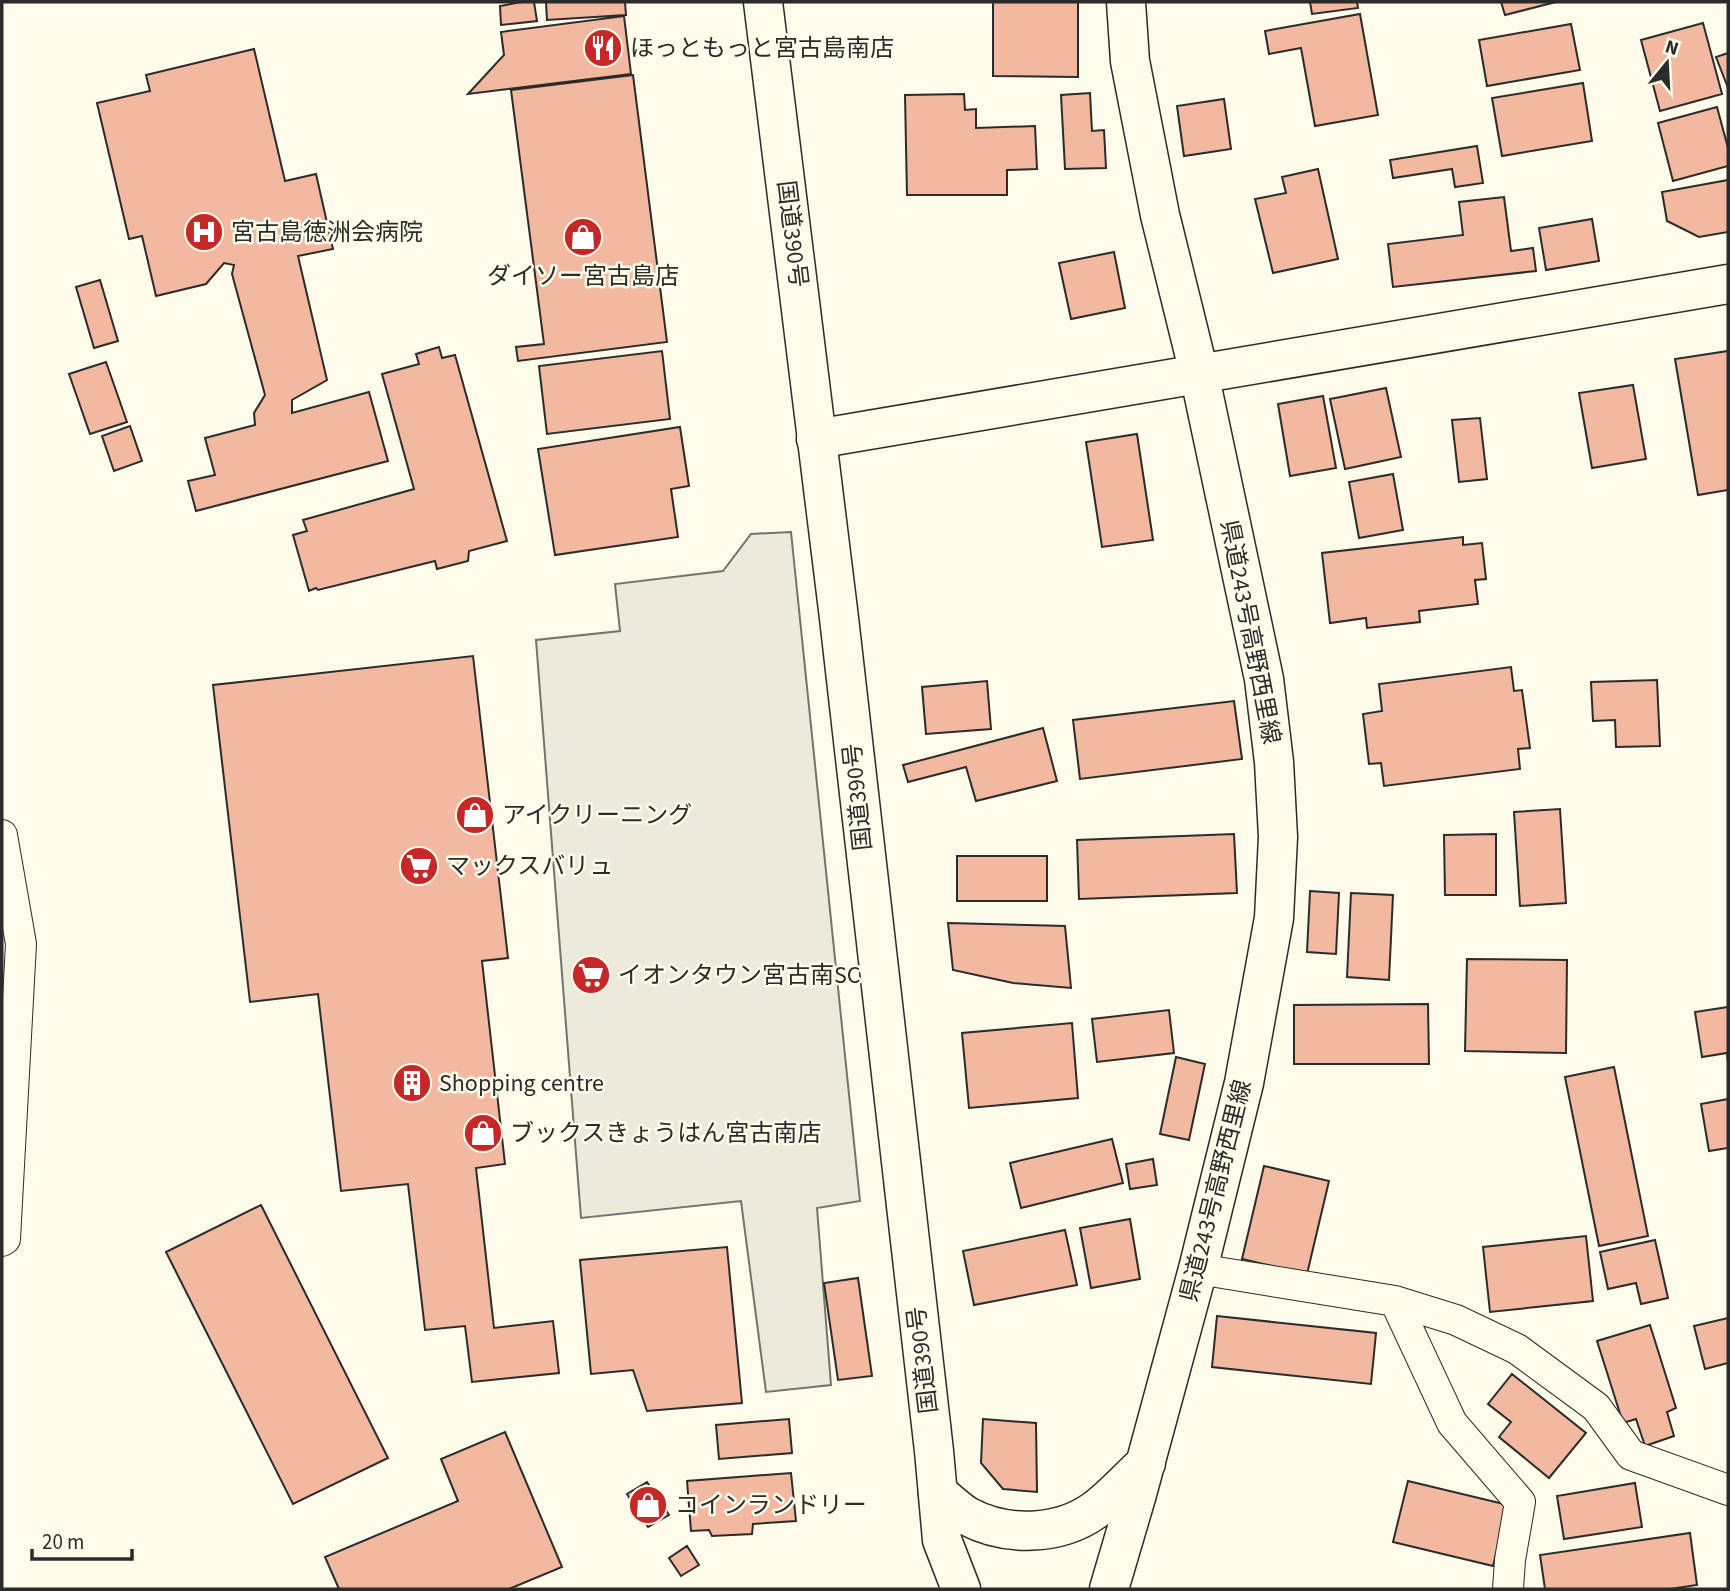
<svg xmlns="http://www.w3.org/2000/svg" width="1730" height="1591" font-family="'Source Sans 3','Noto Sans JP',sans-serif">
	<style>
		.parking { fill: #eceadb; stroke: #74746e; stroke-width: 2 }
		.building { fill: #f2b8a0; stroke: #2b2b2b; stroke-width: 2 }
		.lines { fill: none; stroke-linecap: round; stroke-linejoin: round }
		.street-casing { stroke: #2b2b2b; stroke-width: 32 }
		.secondary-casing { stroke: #2b2b2b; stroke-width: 41 }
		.highway-casing { stroke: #2b2b2b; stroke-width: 41 }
		.street { stroke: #fdfbea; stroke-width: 30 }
		.secondary { stroke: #fdfbea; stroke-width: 38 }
		.highway { stroke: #fdfbea; stroke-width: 38 }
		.labels { text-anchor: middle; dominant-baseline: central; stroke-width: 5; stroke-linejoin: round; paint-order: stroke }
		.poi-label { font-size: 24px; fill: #2b2b2b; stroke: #fdfbea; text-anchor: start }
		.street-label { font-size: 24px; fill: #2b2b2b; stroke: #fdfbea }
	</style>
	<rect width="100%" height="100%" fill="#fdfbea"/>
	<path class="parking" d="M791,532l69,669 -43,7 14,177 -65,7 -25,-191 -160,17 -45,-578 84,-9 -5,-47 108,-13 28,-37z"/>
	<path class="building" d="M522,2h12l3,19 -36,4 -1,-19z
		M546,2h79l1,13 -79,5z
		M993,2h85v75l-85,-1z
		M1310,2h47l1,6 -46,6z
		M1501,2h55l-51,13z
		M1360,14l18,101 -63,11 -14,-78 -32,6 -4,-23z
		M624,16l7,58 -163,20 36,-39 -3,-23z
		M1703,23l19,71 -62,17 -19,-71z
		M1571,24l9,46 -93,16 -8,-46z
		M254,49l31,132 31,-7 17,75 -35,7 29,124 -35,20v13l77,-21 19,69 -192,50 -8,-30 27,-6 -10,-37 50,-13 -1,-12 11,-18 -33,-121 2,-9 -10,-2 -18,21 -50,12 -14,-60 -13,3 -32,-136 53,-12 -4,-16z
		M1728,53v35l-12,-31z
		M633,75l34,267 -149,19 -2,-14 28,-3 -33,-254z
		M1583,83l9,58 -90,15 -10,-58z
		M1090,93l2,38 12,-1 2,38 -41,1 -4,-74z
		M964,94l1,16 11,-1v19l59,-2 2,43 -30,1v25h-100l-2,-100z
		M1224,99l7,50 -47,7 -7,-50z
		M1717,107l11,41v18l-55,15 -15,-58z
		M1477,146l6,37 -28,4 -3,-18 -59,9 -3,-18z
		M1318,169l20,90 -65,14 -18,-74 31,-6 -4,-16z
		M1728,180v52l-29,5 -32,-16 -5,-29z
		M1504,197l7,54 22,-3 3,23 -143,16 -5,-43 75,-9 -4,-33z
		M1592,219l7,42 -53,9 -7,-42z
		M1114,252l11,56 -54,11 -12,-56z
		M100,280l18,61 -24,7 -18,-61z
		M439,347l3,11 13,-3 52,186 -38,10 -1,10 -31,8 -2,-8 -117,29 -2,-2 -7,3 -16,-56 14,-4 -4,-11 111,-31 -32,-115 37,-10 -3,-10z
		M662,351l8,68 -123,15 -8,-68z
		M1728,351v139l-30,5 -23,-136z
		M106,362l21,60 -37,12 -21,-60z
		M1633,385l13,74 -54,9 -13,-75z
		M1386,388l15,69 -56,12 -15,-70z
		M1323,396l13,72 -46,8 -12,-72z
		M1480,418l7,61 -28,3 -7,-62z
		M130,426l12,35 -28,10 -12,-35z
		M680,427l9,59 -18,3 7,48 -123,18 -17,-106z
		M1137,434l16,106 -51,7 -16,-105z
		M1393,474l10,56 -44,8 -10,-56z
		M1463,537v8l19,-2 4,36 -11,1 3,24 -59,7 1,11 -53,6 -1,-10 -36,5 -8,-70z
		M473,656l35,302 -26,3 23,203 -29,4 18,160 59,-7 6,52 -87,9 -7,-56 -40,4 -17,-146 -67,7 -23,-197 -68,8 -37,-317z
		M1511,667l3,24 8,-1 8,58 -12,1 2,20 -136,17 -3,-23 -12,1 -6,-50 19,-3 -3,-27z
		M1657,680l3,66 -44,1 -1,-27 -22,1 -2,-39z
		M987,681l4,48 -65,5 -4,-47z
		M1234,701l8,58 -162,20 -7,-59z
		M1043,728l14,53 -81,20 -10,-34 -58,15 -5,-17z
		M1560,809l6,94 -46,3 -6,-94z
		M1234,834l3,59 -158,6 -2,-59z
		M1496,834v61h-51l-1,-60z
		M957,856h90v45h-90z
		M1310,891l29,2 -3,61 -29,-2z
		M1351,893l42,2 -4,85 -42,-3z
		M948,923l117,3 6,62 -58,-5 -60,-13z
		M1467,959l100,1 -1,93 -101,-2z
		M1428,1004l1,60h-135v-59z
		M1728,1007v56l-1,-10 -25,4 -7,-45z
		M1169,1010l5,43 -77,9 -5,-43z
		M1072,1023l6,75 -109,10 -7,-75z
		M1176,1057l29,7 -16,76 -29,-6z
		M1614,1067l34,169 -49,10 -34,-169z
		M1728,1099v49l-19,3 -8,-47z
		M1112,1139l11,44 -102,25 -11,-45z
		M1153,1159l4,26 -27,4 -4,-25z
		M1264,1166l65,15 -22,93 -65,-15z
		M261,1205l127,253 -95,46 -127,-252z
		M1130,1219l10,60 -49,9 -11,-60z
		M1065,1230l12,55 -103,20 -11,-54z
		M1586,1236l7,65 -103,11 -7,-65z
		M1655,1240l13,58 -27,6 -5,-21 -28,6 -8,-37z
		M727,1247l15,156 -95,8 -14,-41 -42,4 -11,-114z
		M858,1278l14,98 -34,4 -14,-97z
		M1217,1316l159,17 -5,51 -159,-17z
		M1728,1318v45l-23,6 -11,-43z
		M1650,1325l26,83 -9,4 7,24 -29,10 -9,-27 -13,4 -26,-82z
		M1512,1374l74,59 -37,45 -50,-41 12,-15 -23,-18z
		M789,1419l3,34 -73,6 -3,-34z
		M983,1419l53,4 1,69 -34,-3 -22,-26z
		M505,1432l57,135 -53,22h-170l-14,-32 133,-56 -17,-42z
		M791,1473l5,48 -43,3 -1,10 -40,2 -3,-6 -18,1 -4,-50z
		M1408,1481l100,24 -15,61 -100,-24z
		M647,1482l22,33 -21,12 -21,-33z
		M1635,1483l7,44 -78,12 -7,-43z
		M1690,1533l7,52 -27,4h-125l-5,-34z
		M687,1546l12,19 -18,11 -12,-18z"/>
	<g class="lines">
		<g class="street-casing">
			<path id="street" d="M2,835l19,109 -16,295 -3,2
				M1198,1269l197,32 61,19 61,29 79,58 35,48 97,35
				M1395,1301l57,122 68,79 -10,58 -2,29"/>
		</g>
		<g class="secondary-casing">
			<path id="secondary" d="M816,439l912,-155
				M938,1493c9,7 19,17 29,23 39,21 92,20 128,-6 18,-13 34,-32 51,-47
				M1109,1589l28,-95 61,-225 46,-186 30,-165 4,-81 -4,-75 -10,-83 -65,-306 -39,-158 -30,-154 -4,-59"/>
		</g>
		<g class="highway-casing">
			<path id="highway" d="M763,2l76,616 95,833 8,89 19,49"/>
		</g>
		<use href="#street" class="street"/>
		<use href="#secondary" class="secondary"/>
		<use href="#highway" class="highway"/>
	</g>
	<defs>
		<g id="restaurant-disc" transform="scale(2.0125)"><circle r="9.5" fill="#c62828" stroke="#fdfbea"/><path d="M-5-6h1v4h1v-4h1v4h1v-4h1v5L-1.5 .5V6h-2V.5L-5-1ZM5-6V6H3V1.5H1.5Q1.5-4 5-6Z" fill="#fff"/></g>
		<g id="hospital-disc" transform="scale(2.0125)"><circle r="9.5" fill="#c62828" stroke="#fdfbea"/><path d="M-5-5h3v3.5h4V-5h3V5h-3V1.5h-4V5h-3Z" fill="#fff"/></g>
		<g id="shop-disc" transform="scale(2.0125)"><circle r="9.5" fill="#c62828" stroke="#fdfbea"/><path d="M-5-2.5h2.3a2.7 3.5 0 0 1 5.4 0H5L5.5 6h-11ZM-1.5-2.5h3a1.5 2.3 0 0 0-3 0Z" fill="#fff"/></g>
		<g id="supermarket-disc" transform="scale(2.0125)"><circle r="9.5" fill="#c62828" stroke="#fdfbea"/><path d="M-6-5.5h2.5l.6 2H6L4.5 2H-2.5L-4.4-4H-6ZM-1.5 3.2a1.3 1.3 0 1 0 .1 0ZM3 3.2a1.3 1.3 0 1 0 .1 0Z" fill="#fff"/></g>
		<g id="building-disc" transform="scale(2.0125)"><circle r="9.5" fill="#c62828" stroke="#fdfbea"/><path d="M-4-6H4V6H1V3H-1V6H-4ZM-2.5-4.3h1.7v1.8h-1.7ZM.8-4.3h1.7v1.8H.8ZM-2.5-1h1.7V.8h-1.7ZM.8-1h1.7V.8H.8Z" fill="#fff"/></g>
	</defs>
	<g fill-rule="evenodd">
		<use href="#restaurant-disc" x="603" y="48"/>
		<use href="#hospital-disc" x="204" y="232"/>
		<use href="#shop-disc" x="583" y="237"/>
		<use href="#shop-disc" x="475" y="815"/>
		<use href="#supermarket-disc" x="419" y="866"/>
		<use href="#supermarket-disc" x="591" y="975"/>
		<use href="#building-disc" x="412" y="1083"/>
		<use href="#shop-disc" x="483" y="1133"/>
		<use href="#shop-disc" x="648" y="1505"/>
	</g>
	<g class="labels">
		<g class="poi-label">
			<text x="630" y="48">ほっともっと宮古島南店</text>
			<text x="231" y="232">宮古島徳洲会病院</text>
			<text x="583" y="276" text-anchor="middle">ダイソー宮古島店</text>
			<text x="502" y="815">アイクリーニング</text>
			<text x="446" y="866">マックスバリュ</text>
			<text x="618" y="975">イオンタウン宮古南SC</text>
			<text x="439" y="1083">Shopping centre</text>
			<text x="510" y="1133">ブックスきょうはん宮古南店</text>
			<text x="675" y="1505">コインランドリー</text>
		</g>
		<g class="street-label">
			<text transform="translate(792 234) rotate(83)">国道390号</text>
			<text transform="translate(1250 632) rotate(79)">県道243号高野西里線</text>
			<text transform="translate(858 797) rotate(-96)">国道390号</text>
			<text transform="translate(1216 1191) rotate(-76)">県道243号高野西里線</text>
			<text transform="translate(923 1360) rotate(-97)">国道390号</text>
		</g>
	</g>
	<rect width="1730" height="1591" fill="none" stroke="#2b2b2b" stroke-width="7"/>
	<g transform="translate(1667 63) rotate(18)" stroke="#fdfbea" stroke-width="5" paint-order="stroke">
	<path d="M0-5L12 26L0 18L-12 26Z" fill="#2b2b2b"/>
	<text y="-10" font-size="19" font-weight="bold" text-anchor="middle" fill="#2b2b2b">N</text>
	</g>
	<path d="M32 1549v10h100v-10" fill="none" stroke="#2b2b2b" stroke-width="3.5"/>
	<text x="42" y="1549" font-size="21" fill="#2b2b2b" stroke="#fdfbea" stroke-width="5" paint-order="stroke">20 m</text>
</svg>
